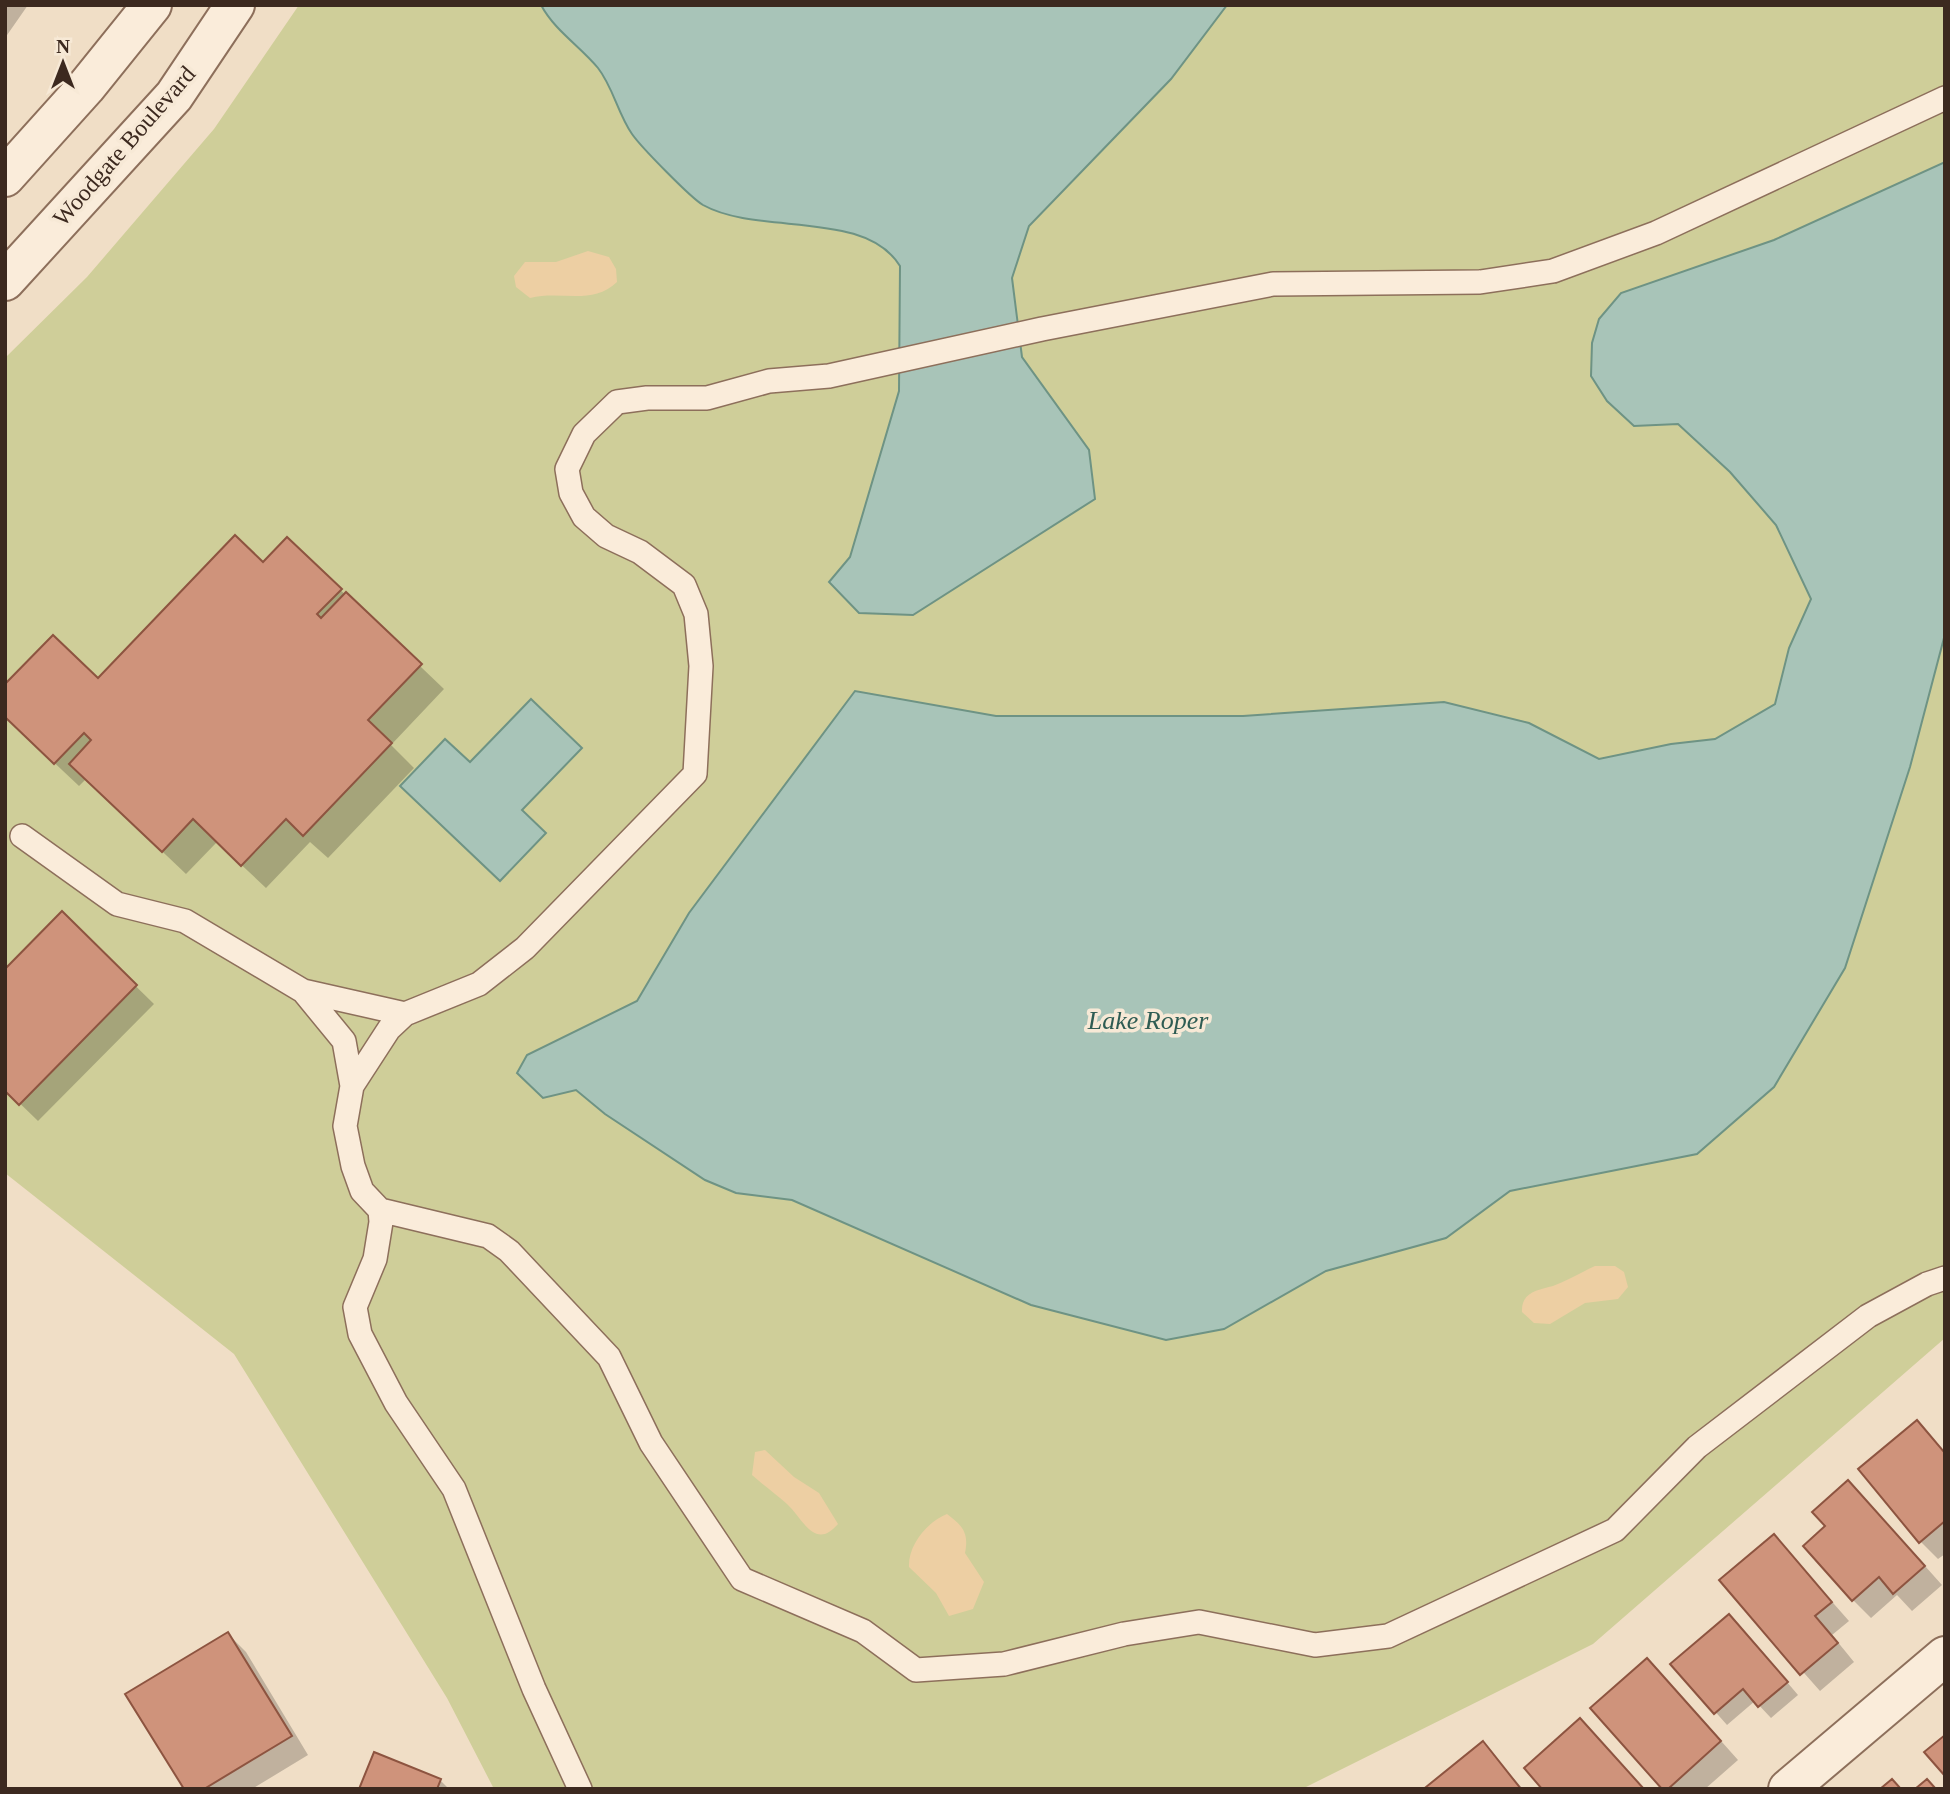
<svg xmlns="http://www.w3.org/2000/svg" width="1950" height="1794" font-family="'Times New Roman',serif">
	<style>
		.green { fill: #cfce99 }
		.sand { fill: #edcfa3 }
		.water { fill: #a8c4b8; stroke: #6e9384; stroke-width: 2 }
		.shadow { fill: #0003 }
		.building { fill: #cf937b; stroke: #8d5440; stroke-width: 2 }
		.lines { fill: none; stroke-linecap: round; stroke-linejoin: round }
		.lane-casing { stroke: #8d6f5b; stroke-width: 26 }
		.street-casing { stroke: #8d6f5b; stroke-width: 42 }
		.lane { stroke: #faecda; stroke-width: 23 }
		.street { stroke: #faecda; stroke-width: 38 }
		.labels { text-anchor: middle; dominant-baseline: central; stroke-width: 7; stroke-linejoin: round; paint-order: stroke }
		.street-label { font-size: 24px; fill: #3c291f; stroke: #f7e9d6 }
		.water-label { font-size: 26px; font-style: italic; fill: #2e5c53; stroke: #f7e9d6 }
	</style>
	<rect width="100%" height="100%" fill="#f0dec6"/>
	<path class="green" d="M299,5h1646v1333l-352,306 -291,145h-808l-47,-91 -213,-344 -229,-181v-815l82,-81 127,-148z"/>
	<path class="sand" d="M588,251l21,6 7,12 1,13c-25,24 -56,8 -87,16l-14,-11 -2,-11 11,-14h31z
		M1595,1266h20l9,6 4,15 -10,12 -33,4 -35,21 -16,-1 -12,-11c-1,-20 16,-22 31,-26 14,-5 29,-14 42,-20z
		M765,1450l29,27 25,16 19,31c-23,27 -35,-5 -51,-20 -11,-10 -24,-19 -35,-29l3,-23z
		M947,1514c16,12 22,19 18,39l19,29 -11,27 -24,7 -13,-23 -27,-26c-1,-22 18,-45 38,-53z"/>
	<path class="water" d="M541,5h686l-56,74 -142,147 -17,52 10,79 67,93 6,49 -182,116 -54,-2 -30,-31 21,-25 49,-166 1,-125c-35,-57 -141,-30 -197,-61 -12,-7 -62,-58 -71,-71 -14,-20 -19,-47 -34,-66 -18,-22 -43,-37 -57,-63z
		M1945,162v472l-35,133 -65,201 -71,119 -77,67 -187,37 -64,47 -120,33 -102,58 -58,11 -135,-35 -239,-105 -56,-7 -31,-13 -100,-66 -29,-24 -33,8 -26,-25 10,-18 110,-54 52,-88 166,-222 141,25h247l201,-14 85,21 70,36 72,-15 44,-5 60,-35 14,-56 22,-49 -35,-74 -46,-53 -52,-48 -44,2 -27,-25 -16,-25 1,-33 7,-24 22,-26 153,-53z
		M531,699l51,49 -60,62 24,23 -46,48 -100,-95 45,-47 25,23z"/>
	<path class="shadow" d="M5,5h23l-23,33z
		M287,539l157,150 -53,56 23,23 -86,90 -18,-16 -44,46 -49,-46 -31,32 -100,-95 -7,7 -51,-48 70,-58 165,-116z
		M62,914l92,90 -116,117 -33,-32z
		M1917,1423l28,29v102l-7,5 -18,-18z
		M1866,1500l76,85 -30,26 -15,-16 -26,23 -18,-18z
		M1774,1536l75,85 -17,14 22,27 -34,29 -98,-111z
		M1741,1628l57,67 -27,23 -16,-17 -28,24 -54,-61z
		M228,1634l18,18 62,103 -56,34h-66z
		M1665,1678l73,82 -33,29h-40z
		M1483,1744l40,45h-93z
		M440,1780l9,9h-88z"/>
	<path class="building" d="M235,535l28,27 24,-25 55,52 -25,25 4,4 25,-26 76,72 -54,56 24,23 -89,93 -17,-17 -45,47 -48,-47 -31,33 -93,-88 22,-24 -7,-7 -30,31 -49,-47v-33l48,-49 45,43z
		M62,911l75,74 -118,120 -14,-14v-122z
		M1917,1420l28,33v68l-26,22 -61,-74z
		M1848,1480l77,86 -32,28 -14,-17 -27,24 -49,-55 22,-20 -13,-14z
		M1774,1534l58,68 -17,14 23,27 -38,32 -81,-95z
		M1729,1614l59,68 -30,25 -15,-18 -29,25 -44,-50z
		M228,1632l64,104 -88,53h-20l-59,-95z
		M1647,1658l74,83 -53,48h-6l-72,-81z
		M1580,1718l64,71h-102l-18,-21z
		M1945,1735v41l-21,-24z
		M1483,1741l38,48h-93l-2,-2z
		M374,1752l67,27 -4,10h-78z
		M1892,1779l9,10h-21z
		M1927,1779l9,10h-21z"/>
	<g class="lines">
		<g class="lane-casing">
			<path id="lane" d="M22,836l95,68 68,17 118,70 41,50 8,45
				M303,991l102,23
				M380,1210l108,26 21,15 100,106 42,86 91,136 121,52 53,39 88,-6 120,-30 75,-12 116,23 73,-9 227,-106 82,-83 171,-131 59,-32 18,-6
				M580,1789l-46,-100 -80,-200 -58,-86 -36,-69 -5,-27 20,-48 6,-37 -1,-12 -18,-19 -9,-25 -8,-40 7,-40 37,-57 16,-15 74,-30 46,-36 170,-174 6,-108 -5,-52 -12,-29 -44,-33 -34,-16 -22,-19 -13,-24 -4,-24 17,-35 33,-32 30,-4h60l62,-17 60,-5 213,-47 231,-45 207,-2 73,-11 103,-38 289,-135"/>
		</g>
		<g class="street-casing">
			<path id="street" d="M5,177l81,-90 66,-82
				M5,281l169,-185 61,-91
				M1788,1789l157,-133"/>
		</g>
		<use href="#lane" class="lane"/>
		<use href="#street" class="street"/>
	</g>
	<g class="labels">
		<g class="street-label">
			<text transform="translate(124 146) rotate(-49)">Woodgate Boulevard</text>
		</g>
		<g class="water-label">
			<text x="1148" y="1020">Lake Roper</text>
		</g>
	</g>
	<rect width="1950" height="1794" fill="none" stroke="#3c291f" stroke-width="14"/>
	<g transform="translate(63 63)" stroke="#f7e9d6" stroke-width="5" paint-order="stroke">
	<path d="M0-5L12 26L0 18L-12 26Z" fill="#3c291f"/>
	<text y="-10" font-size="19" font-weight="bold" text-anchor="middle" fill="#3c291f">N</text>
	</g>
</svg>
